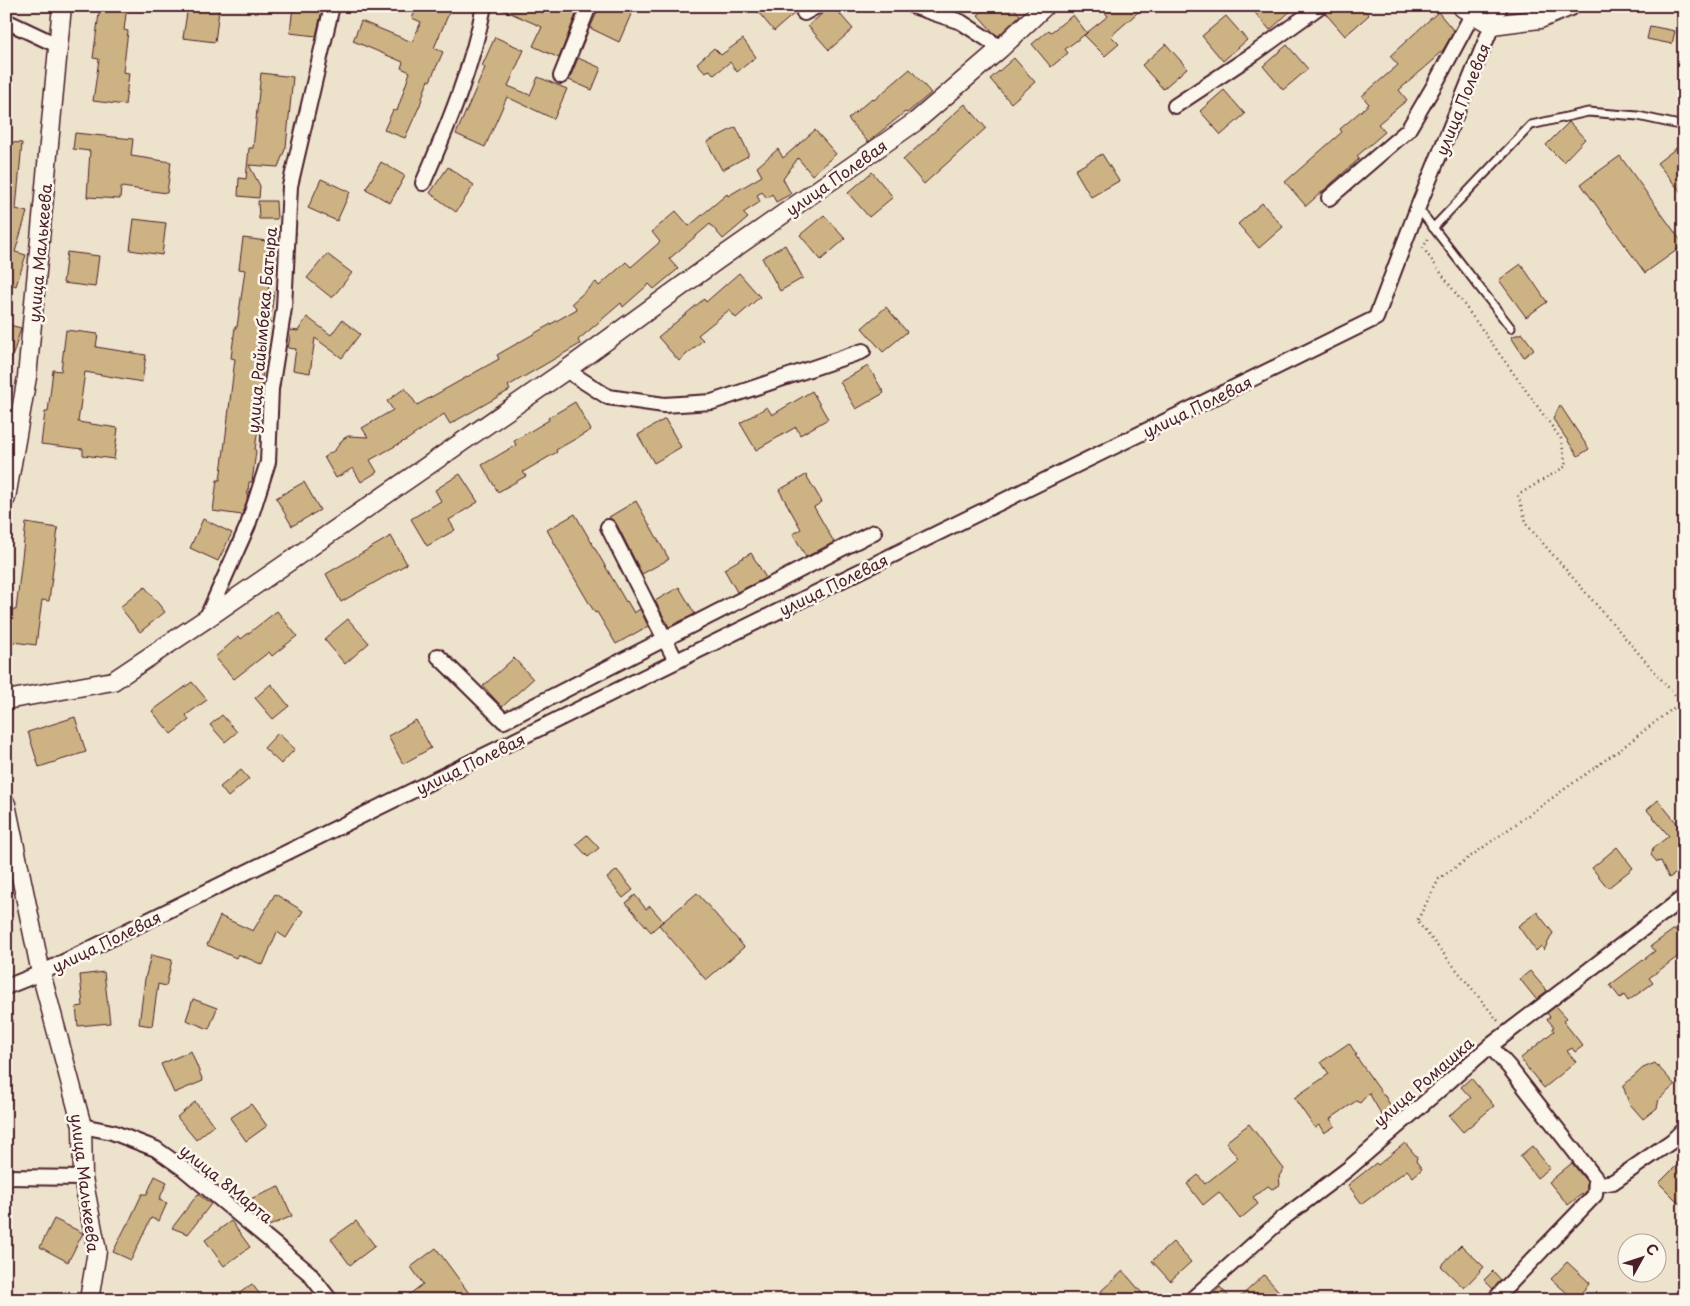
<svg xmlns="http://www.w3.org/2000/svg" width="1690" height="1306" font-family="'Playpen Sans',sans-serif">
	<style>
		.building { fill: #cdb383; stroke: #4a1f2b }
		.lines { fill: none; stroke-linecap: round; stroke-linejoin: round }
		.service-casing { stroke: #4a1f2b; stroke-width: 11 }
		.minor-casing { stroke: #4a1f2b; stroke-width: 18 }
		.tertiary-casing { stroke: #4a1f2b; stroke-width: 21 }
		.path { stroke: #4a1f2b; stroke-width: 2.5; stroke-dasharray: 1 4; stroke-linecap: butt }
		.service { stroke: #fbf7ec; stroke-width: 7 }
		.minor { stroke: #fbf7ec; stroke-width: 14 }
		.tertiary { stroke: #fbf7ec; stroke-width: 18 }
		.labels { text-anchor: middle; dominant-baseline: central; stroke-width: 5; stroke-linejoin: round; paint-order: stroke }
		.street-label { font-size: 16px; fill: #4a1f2b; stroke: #fbf7ec }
	</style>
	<rect width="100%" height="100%" fill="#ede3cc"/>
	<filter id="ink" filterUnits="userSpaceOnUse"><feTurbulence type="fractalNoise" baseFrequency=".02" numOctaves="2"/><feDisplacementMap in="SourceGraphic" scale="10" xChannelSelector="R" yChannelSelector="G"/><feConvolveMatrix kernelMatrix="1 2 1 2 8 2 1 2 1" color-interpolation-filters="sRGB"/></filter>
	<g filter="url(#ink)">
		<path class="building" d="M100,6h27l-3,24 4,1 -5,41 6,1 -4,32 -32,-4 6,-42 -6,-1z
			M188,6l31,4 -4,32 -32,-4z
			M293,6h30l-7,30 -26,-3z
			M418,6h34l-18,42 9,4 -13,29 -2,-1 -8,25 -15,33 -21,-8 9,-20 4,1 13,-39 -9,-4 2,-6 -50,-21 8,-20 51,21 9,-20 -9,-4z
			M495,6h76l7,3 -19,49 -26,-12 9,-19z
			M600,6h18l14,6 -13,30 -29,-14z
			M753,6h46l-4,7 -21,18z
			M831,6h2l20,23 -24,21 -21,-24z
			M988,6h24l8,9 -22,21 -6,-5 -14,-16z
			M1099,6h46l-34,30 8,8 -14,12 -21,-21 24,-19z
			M1249,6h47l-26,24z
			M1330,6h31l8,9 -24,21 -20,-23z
			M1438,12l16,19 -11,19 -9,8 1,1 -36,31 8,10 -29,24 7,8 -28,24 2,3 -53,47 -21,-24 57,-50 -2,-3 29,-25 -7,-8 36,-31 -8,-9z
			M1073,15l14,18 -22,16 3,4 -17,14 -19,-23 17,-14 2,2z
			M1226,16l21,24 -24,21 -21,-25z
			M1650,26l25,5 -3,13 -25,-5z
			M495,37l29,13 -16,36 22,9 8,-18 29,12 -13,30 -47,-22 -22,50 -29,-13 29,-66 -3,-2z
			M743,39l13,18 -19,15 -7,-10 -16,13 -4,-5 -5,2 -8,-9 17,-15 7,7z
			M1166,44l21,24 -24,21 -21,-24z
			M1287,45l21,24 -25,21 -20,-24z
			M578,58l23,10 -9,22 -23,-10z
			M1014,58l21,24 -24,21 -21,-24z
			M910,69l21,24 -24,20 -2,-1 -37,30 -20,-23 24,-21 2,2z
			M261,73l32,4 -7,70 -8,20 -29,-2 11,21 -1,12 -21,-2 1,-18 7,1 3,-31h4z
			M1224,90l21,24 -24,21 -21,-24z
			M965,104l21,24 -62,56 -21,-24z
			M1569,122l16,17 -22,23 -17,-17z
			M736,127l12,25v4l-26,14 -15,-28z
			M815,130l21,24 -24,21 -14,-17 -15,21 8,15 -15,8 -4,-8 -5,4 -5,-6 -5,3 3,7 -17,11 5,5 -25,21 -13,-15 -41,35 9,10 -24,20 -5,-5 -26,23 -2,-4 -43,37 2,4 -72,42 2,4 -60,34 -6,-10 -36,25 -38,21 7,12 -16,10 -8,-14 -17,10 -12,-21 11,-7 8,-11 5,-3 20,1 -6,-9 31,-18 -6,-9 18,-13 12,17 82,-46 -2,-4 80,-46 -5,-6 24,-21 3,4 27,-24 5,5 29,-25 -8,-10 24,-21 13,15 38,-32 1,2 34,-20 -5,-9 21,-18 5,9z
			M75,133l58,6 -2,17 40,6 -4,31 -46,-6 -1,12 -33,-2 3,-46 -17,-2z
			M6,142l16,1 -6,66 11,3 -12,40 11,3 -10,31 -10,-4z
			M1684,142v54l-27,-33z
			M1102,154l17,27 -28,16 -16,-27z
			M1620,156l64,89 -39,28 -64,-89z
			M381,162l24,14 -15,27 -24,-14z
			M448,167l26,18 -18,27 -26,-19z
			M872,172l21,25 -24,20 -21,-24z
			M321,179l29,13 -13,29 -29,-13z
			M258,201h18l1,18h-18z
			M1262,203l21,24 -24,21 -21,-24z
			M824,215l21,24 -24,21 -21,-25z
			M134,219l32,4 -4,32 -32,-5z
			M243,238l32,4 -7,50h6l-4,32h-2l-7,47h2l-4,31 2,1 -6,47 1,1 -4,31h-3l-2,18 -5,15 -29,-4 4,-31h3l5,-38 10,-83 -4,-1 4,-31h2l8,-57 -6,-1z
			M785,245l18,33 -23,13 -18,-33z
			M67,252l32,4 -4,31 -32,-4z
			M327,254l25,19 -20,25 -25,-20z
			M1521,264l26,38 -21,15 -27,-37z
			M739,273l21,24 -24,21 -7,-8 -31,25 5,5 -24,21 -21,-24 46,-38 2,3z
			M886,307l21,25 -24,20 -21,-24z
			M307,317l24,18 11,-15 18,14 -18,24 -27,-20 -5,35 -17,-3 3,-21 -8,-1 3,-18 7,1z
			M6,324l15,4 -12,40 -3,-1z
			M66,330l32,4 -2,13 50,8 -4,27 -57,-10 -7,50 40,6 -4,31 -31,-4v-6l-42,-5 4,-32h3l5,-42 8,1z
			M1522,333l12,16 -10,8 -13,-20z
			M868,366l16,27 -28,16 -16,-27z
			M812,391l16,28 -28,16 -4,-8 -40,23 -16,-27 27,-16 5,8z
			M575,402l16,28 -35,20 1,2 -34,20 3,4 -28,16 -16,-27 34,-20 -2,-4 35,-21 -1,-2z
			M1560,405l29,44 -11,7 -25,-37z
			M665,419l16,28 -27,16 -16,-28z
			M460,474l18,28 -29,18 6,10 -28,16 -16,-27 30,-18 -6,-11z
			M806,475l16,27 -8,5 20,35 -28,15 -13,-23 8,-5 -22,-39z
			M304,482l16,28 -28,16 -16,-28z
			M636,501l33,58 -27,15 -26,-51 -7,-6z
			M575,514l51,88 1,-1 7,12 6,-4 8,17 -32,18 -19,-32 -2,1 -16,-27 -32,-56z
			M203,519l29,14 -14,28 -28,-13z
			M26,523l32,5 -9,73 -7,-1 -6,45 -30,-4 2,-32 8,1z
			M391,536l16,28 -66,38 -15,-28z
			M751,553l15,25 -29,14 -13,-23z
			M145,587l20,25 -25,20 -20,-25z
			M679,587l16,27 -26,13 -14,-26z
			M277,611l20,25 -25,20 -3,-4 -35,27 -19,-22 24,-21 2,3z
			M348,619l21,24 -24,21 -21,-25z
			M514,658l19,21 -31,28 -19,-21z
			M192,682l15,18 -21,15 3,5 -18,14 -19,-23z
			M271,684l18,22 -16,13 -18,-21z
			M222,715l15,17 -12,10 -15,-17z
			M75,717l11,35 -47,15 -11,-35z
			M416,720l15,28 -28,16 -15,-28z
			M278,733l17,16 -14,15 -17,-16z
			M241,770l8,9 -21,18 -8,-10z
			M1658,800l26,32v36l-15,10 -8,-17 -4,1 -6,-7 2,-7 16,-12 -22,-26z
			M587,835l12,13 -11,9 -12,-13z
			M1617,847l16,21 -25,20 -16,-20z
			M617,870l16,20 -10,8 -16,-20z
			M697,893l47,54 -38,33 -47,-55z
			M275,894l28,17 -17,27 -9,-6 -14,33 -25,-11 -2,4 -29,-13 13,-29 33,15z
			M635,895l11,14 4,-3 13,15 -12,11 -25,-29z
			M1537,912l16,21 -9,17 -3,-4 -5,5 -18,-25z
			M1673,930l11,1v21l-35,26 4,5 -25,18 -4,-6 -4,3 -10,-13 45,-34 -4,-5z
			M151,955l21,5 -6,26 -8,-2 -6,42 -13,-2 6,-45z
			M1530,971l17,20 -11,8 -16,-20z
			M104,972l6,51 -32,3 -2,-19 7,-1 -3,-31z
			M193,999l24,9 -8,21 -23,-9z
			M1556,1006l11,12 -4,3 20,25 -8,6 -3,-4 -5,3 9,11 -32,26 -24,-29 34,-28 -2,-3 2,-1 -7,-8 3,-2 -3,-4z
			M1349,1043l8,12h-2l29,41h1l11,19 -9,9 -18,-31 -9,10 -4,-2 -26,18 5,7 -11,7 -5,-8 -4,3 -21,-30 35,-24 -8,-12z
			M191,1051l12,30 -29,12 -13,-29z
			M1655,1063l20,22 -16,14 -2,9 -14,11 -14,-16 -6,-17 20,-18z
			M1471,1078l23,28 -31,26 -14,-16 22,-18 -10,-11z
			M195,1102l19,23 -18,15 -19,-23z
			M251,1104l16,22 -21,15 -16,-23z
			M1249,1124l35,45 -5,7 1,9 -8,4 -4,-3 -15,11 5,7 -18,15 -21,-27 -16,13 -16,-21 11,-9 7,9 33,-26 -12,-16z
			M1405,1143l12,14 -1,4 6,8 -9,8 -6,-7 -45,34 -14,-19 28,-22 2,2z
			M1532,1146l18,22 -13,10 -17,-22z
			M1684,1158v50l-25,-25z
			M1572,1163l15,19v8l-19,15 -19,-23z
			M155,1176l12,6 -8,18 8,3 -8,18 -8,-3 -20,42 -18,-8 14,-28h1l14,-30h5z
			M279,1187l13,29 -25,11 -8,-7 -9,-21z
			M198,1194l13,10 -23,30 -16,-6z
			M54,1219l29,14 -15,29 -28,-15z
			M231,1221l19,26 -26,19 -19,-26z
			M356,1221l19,25 -25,19 -19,-26z
			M1173,1242l18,20 -21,19 -18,-20z
			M1461,1245l23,22 -20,21 -23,-22z
			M436,1248l38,52h-72l21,-16 -12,-17z
			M1567,1262l23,21 -15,17 -24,-21z
			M1123,1271l25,29h-39l-8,-9z
			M1493,1271l8,9 -8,9 -9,-9z
			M1264,1275l23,25h-50z
			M252,1284l12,16h-34z
			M1220,1287l12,13h-26z"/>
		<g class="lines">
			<g class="service-casing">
				<path id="service" d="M1418,208l93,120
					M1433,228l98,-103 57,-13 50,4 46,10"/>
			</g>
			<g class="minor-casing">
				<path id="minor" d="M913,6l48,16 40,26
					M804,13l13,-7
					M6,21l53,25
					M561,76l28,-70
					M1175,106l80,-53 65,-47
					M423,183c25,-57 49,-115 61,-177
					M1329,198l79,-68 27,-46 37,-69
					M566,370l42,27 56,8 48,-3 151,-51
					M608,527l68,134
					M206,619l42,-94 20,-63 3,-73 13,-81 6,-122 42,-180
					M438,656l66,65 370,-189
					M6,987l35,-14 1335,-655 42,-111 82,-201
					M1490,1046l19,21 87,112 -1,16 -101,105
					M82,1126l30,6 44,17 28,20 125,104 21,27
					M6,1177l77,1
					M1596,1185l17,-3 59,-41 12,-12
					M1191,1300l91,-81 66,-50 142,-123 194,-149"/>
			</g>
			<g class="tertiary-casing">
				<path id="tertiary" d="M1463,6v2l29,17 48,-6 31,-13
					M6,498l21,-121 35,-371
					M6,700l107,-19 93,-62 360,-249 150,-109 199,-139 86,-74 44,-42
					M6,804l35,169 41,153 1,52 14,73 -8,49"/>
			</g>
			<path class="path" d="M1428,239l-5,9 138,191 5,27 -48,29 9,30 154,177 -59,46 -183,131 -22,42 82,101"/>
			<use href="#service" class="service"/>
			<use href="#minor" class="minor"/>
			<use href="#tertiary" class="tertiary"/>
		</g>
	</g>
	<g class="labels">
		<g class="street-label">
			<text transform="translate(1462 99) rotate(-68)">улица Полевая</text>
			<text transform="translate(836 177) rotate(-35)">улица Полевая</text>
			<text transform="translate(39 253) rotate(-85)">улица Малькеева</text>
			<text transform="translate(261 330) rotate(-85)">улица Райымбека Батыра</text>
			<text transform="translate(1197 406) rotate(-26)">улица Полевая</text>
			<text transform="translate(833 584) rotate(-26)">улица Полевая</text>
			<text transform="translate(470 763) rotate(-26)">улица Полевая</text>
			<text transform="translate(106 941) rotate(-26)">улица Полевая</text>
			<text transform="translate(1423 1081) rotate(-41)">улица Ромашка</text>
			<text transform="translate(86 1183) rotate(83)">улица Малькеева</text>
			<text transform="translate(227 1183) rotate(39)">улица 8Марта</text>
		</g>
	</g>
	<rect width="1690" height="1306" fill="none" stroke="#fbf7ec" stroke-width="25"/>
	<rect x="12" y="12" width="1665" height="1281" fill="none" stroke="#4a1f2b" stroke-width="2" filter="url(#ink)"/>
	<g transform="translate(1642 1258) rotate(50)"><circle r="24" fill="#fbf7ec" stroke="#b4a19f"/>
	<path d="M0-4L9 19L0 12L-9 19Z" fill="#4a1f2b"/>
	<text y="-8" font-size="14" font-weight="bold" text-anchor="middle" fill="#4a1f2b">С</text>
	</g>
</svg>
